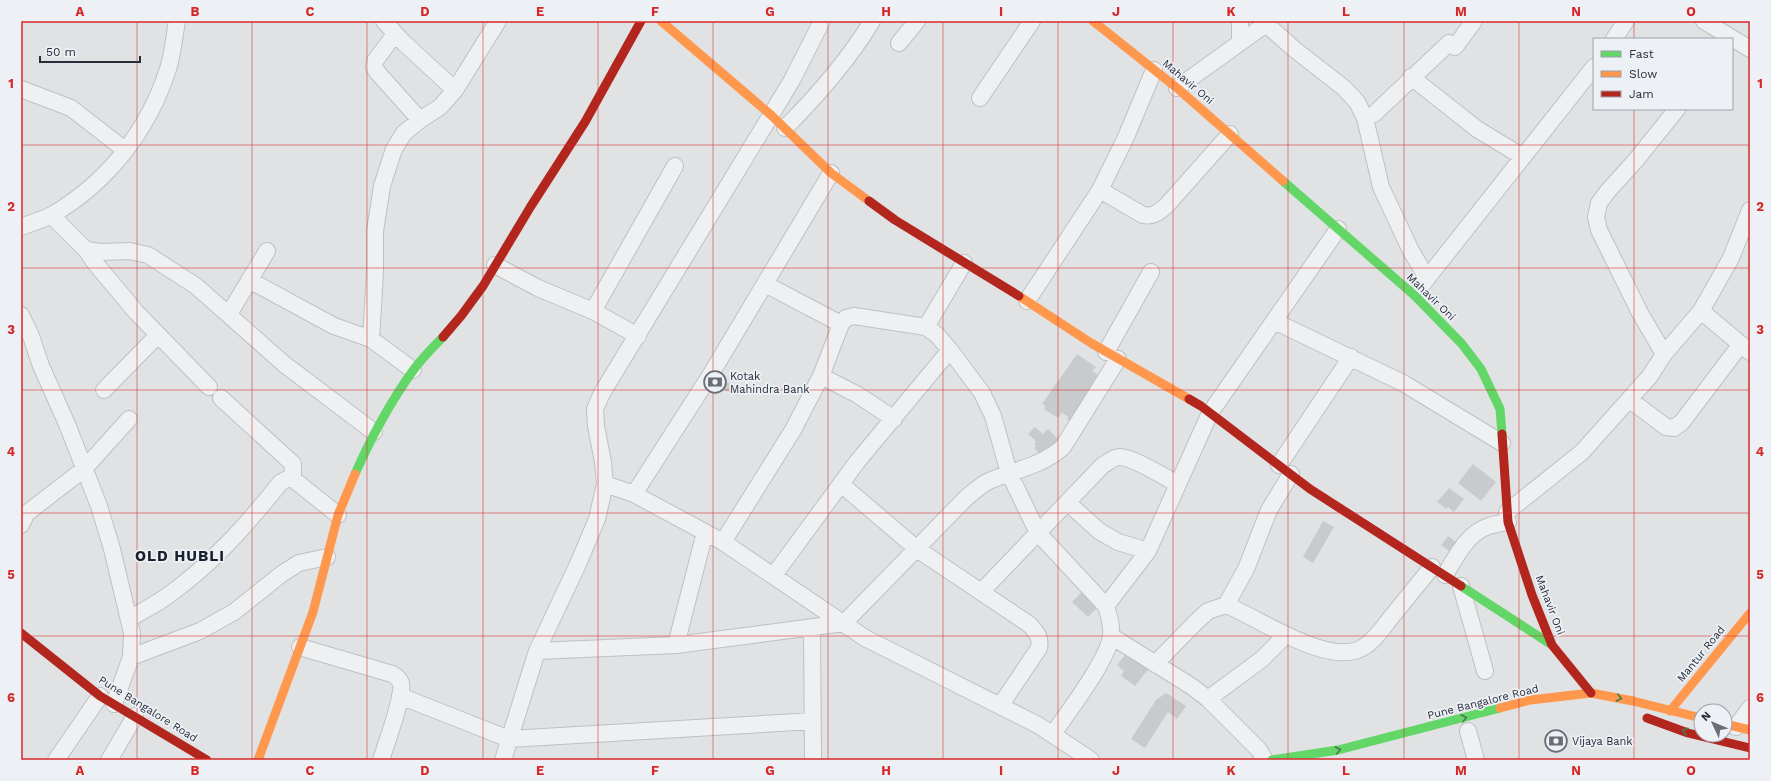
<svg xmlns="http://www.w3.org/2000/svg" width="1771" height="781" font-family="'Work Sans',sans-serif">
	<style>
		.building { fill: #c8cacc }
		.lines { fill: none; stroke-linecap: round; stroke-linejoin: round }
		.street-casing { stroke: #bec0c2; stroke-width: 18 }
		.street { stroke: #eff0f1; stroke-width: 16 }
		.fast { stroke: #63d668; stroke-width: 9 }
		.slow { stroke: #ff974d; stroke-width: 9 }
		.jam { stroke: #b3261e; stroke-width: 9 }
		.oneway { stroke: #437a50 }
		.grid { fill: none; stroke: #d62828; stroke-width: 1; stroke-opacity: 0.55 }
		.labels { text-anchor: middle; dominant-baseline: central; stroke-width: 3.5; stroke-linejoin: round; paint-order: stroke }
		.street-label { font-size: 11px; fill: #282e3c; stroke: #edf0f4 }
		.poi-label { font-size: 11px; fill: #282e3c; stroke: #edf0f4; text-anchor: start }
		.district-label { font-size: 15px; font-weight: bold; letter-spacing: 1px; fill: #1a1f2d; stroke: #edf0f4 }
		.neatline { fill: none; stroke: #d62828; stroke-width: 1.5 }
		.grid-label { font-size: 13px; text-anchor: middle; font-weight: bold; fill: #d62828 }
	</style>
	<rect width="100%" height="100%" fill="#e0e2e4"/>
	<path class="building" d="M1077,354l19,13 -4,4 12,8 -31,44 -6,-4 1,-2 -6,-5 -4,6 -14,-9 2,-3 -4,-2z
		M715,376l26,13 -4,7 -26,-13z
		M1035,427l8,7 5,-5 10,10 -18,20 -5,-4 3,-3 -4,-4 2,-2 -2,-2 2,-3 -8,-7z
		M1473,464l23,18 -15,19 -23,-18z
		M1449,488l15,11 -10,13 -6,-5 -2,2 -9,-7z
		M1323,521l11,6 -21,36 -10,-6z
		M1448,536l12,9 -7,9 -12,-9z
		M1084,590l16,15 -12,12 -16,-15z
		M1129,650l22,16 -16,20 -14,-10 3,-5 -7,-6z
		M1166,693l20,13 -9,13 -9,-7 -23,36 -14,-9 25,-39z"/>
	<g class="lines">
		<g class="street-casing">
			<path id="street" d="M384,21l19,21 52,48
				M1240,21v21
				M1704,21l46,28
				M1266,24l28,25 50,39 13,14 8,16 16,69 30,64 16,27
				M395,34l-20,27 -1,6 4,6 42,47
				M1614,39l12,-18
				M899,43l18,-22
				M1455,47l19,-26
				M1411,77l66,52 46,28
				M1177,88l89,-64 2,-3
				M21,89l50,19 54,42
				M980,98l52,-77
				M1374,114l75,-71
				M785,128c33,-33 63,-67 87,-107
				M1100,190l43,25c11,2 16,-3 24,-10l63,-71
				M51,215l35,35 15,2 29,-1 18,4 48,31 88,78 90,68
				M21,227c10,-4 21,-7 31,-12 56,-33 96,-84 116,-146 5,-15 6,-32 9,-48
				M86,250l9,13 41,49 73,75
				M495,265l43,23 55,23 45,25
				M249,280l85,46 37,13 42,31
				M765,284l76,40
				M1421,286l173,-219
				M1027,301l73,-111 26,-53 28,-67
				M593,311l82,-145
				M1701,311l49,41
				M229,314l38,-63
				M21,315l10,21 10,30 26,58 32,82 13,43 20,84 -1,24 -17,47
				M1274,321l129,62 99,60
				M926,327l38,-64
				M371,339l4,-67v-41l7,-45 12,-37 10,-16 16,-13 20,-13 15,-17 43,-69
				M950,350l32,43 11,23 16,57 29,60 68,73c3,9 6,20 5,30 -3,24 -43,76 -58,98
				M1106,352l45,-80
				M1664,354l-24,-41 -41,-83 -3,-13 3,-14 9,-12 28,-31 41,-51
				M821,376l37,19 36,24
				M104,390l54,-55
				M221,398l72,66v15
				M1630,400l36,27 8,1 8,-6 59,-78
				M1279,465l72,-108
				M605,484l29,10 89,48 142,96 173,87 53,35
				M841,484l76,65 113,76c7,8 11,12 9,23l-39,58
				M634,494l77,-120 120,-201
				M1068,503l31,28 19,11 30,9
				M1507,512l75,-60 68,-76 14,-22 37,-43 30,-53 19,-48
				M21,525l6,-12 57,-44 45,-50
				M723,542l70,-112 28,-54 20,-52 5,-6 8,-2 72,11 11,8 13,15 -93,112 -83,113
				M1445,575c11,-18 22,-42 44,-49 6,-2 12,-3 19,-4
				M1461,586l24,85
				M981,592l122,-127c6,-3 10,-8 17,-8 12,0 45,20 57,27
				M1226,605l20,-36 23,-59 22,-36
				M1106,606l42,-55 62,-138 128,-184
				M129,619c12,-7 25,-14 37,-22 45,-32 80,-71 114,-114l7,-4h6l45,36
				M812,628l1,132
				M1111,636l80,50 17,13 51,51 6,10
				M676,645l29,-113
				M300,647l92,27c4,2 7,4 9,9 3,13 -15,61 -20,77
				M537,651l139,-6 168,-22 122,-125c7,-5 14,-13 23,-17 25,-11 53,-15 74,-34l55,-88
				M131,657l69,-26 34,-19 49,-39 16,-10 28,-6
				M1155,664l41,-42 12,-11 18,-6c33,13 102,62 136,43 13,-7 22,-22 31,-33 13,-16 26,-32 39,-48
				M400,696l109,43 304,-18
				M1208,699l54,-40 24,-24
				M1736,727l14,-19
				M1468,731l8,29
				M56,760l44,-64
				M109,760l26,-44
				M503,760l34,-109 41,-87 19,-45 8,-35 -2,-22 -7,-36 -1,-17 7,-16 169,-278 21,-35 30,-59"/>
		</g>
		<use href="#street" class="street"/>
		<path class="fast" d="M1283,181l131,114 48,49 19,25 19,40 2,25
			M355,474c16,-36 34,-70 57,-102 9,-13 20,-24 31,-35
			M1461,586l91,59
			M1272,760l66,-10 162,-42"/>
		<path class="slow" d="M661,21l110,94 60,58 38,28
			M1093,21l84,67 106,93
			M1019,296l72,47 98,56
			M1500,708l30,-8 61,-7 42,8 68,17
			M1670,711l80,-98
			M1725,724l25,6
			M258,760l55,-148 25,-97 17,-41"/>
		<path class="jam" d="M869,201l26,19 124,76
			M443,337l18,-21 22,-30 48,-80 54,-84 56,-101
			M1189,399l12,7 109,83 151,97
			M1502,434l6,88 24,73 20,50 39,48
			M21,633l79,63 107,64
			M1647,718l41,15 62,15"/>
	</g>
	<defs><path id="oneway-chevron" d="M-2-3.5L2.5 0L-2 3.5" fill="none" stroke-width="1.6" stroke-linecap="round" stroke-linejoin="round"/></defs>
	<g class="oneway">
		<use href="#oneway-chevron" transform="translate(1619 698) rotate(11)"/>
		<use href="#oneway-chevron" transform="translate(1464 718) rotate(-14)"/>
		<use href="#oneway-chevron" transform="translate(1685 731) rotate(-162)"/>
		<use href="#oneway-chevron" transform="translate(1338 750) rotate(-11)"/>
	</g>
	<path class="grid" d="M137,21v739M252,21v739M367,21v739M483,21v739M598,21v739M713,21v739M828,21v739M943,21v739M1058,21v739M1173,21v739M1288,21v739M1404,21v739M1519,21v739M1634,21v18M1634,109v651M21,145h1729M21,268h1729M21,390h1729M21,513h1729M21,636h1729"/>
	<defs>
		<g id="bank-ring" transform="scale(1.15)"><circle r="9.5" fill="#edf0f4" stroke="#686d77" stroke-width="1.5"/><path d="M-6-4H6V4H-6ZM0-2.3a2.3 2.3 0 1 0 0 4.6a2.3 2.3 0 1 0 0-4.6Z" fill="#686d77"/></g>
	</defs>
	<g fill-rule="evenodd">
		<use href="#bank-ring" x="715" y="382"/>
		<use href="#bank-ring" x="1556" y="741"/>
	</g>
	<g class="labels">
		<g class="street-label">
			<text transform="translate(1188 82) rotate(40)">Mahavir Oni</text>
			<text transform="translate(1431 297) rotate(44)">Mahavir Oni</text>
			<text transform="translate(1550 605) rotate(69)">Mahavir Oni</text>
			<text transform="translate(1701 654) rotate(-51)">Mantur Road</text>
			<text transform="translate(1483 702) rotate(-14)">Pune Bangalore Road</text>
			<text transform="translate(148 709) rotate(32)">Pune Bangalore Road</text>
		</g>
		<g class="poi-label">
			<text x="730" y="376">Kotak<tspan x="730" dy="13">Mahindra Bank</tspan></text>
			<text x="1572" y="741">Vijaya Bank</text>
		</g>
		<g class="district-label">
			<text x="180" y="556">OLD HUBLI</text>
		</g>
	</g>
	<rect width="1771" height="781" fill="none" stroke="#edf0f4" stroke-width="44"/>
	<rect x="1593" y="38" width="140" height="72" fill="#edf0f4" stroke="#9ea2aa"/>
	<rect x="1601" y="51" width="20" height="6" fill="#63d668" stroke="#9ea2aa"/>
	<text x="1629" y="58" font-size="12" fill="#282e3c">Fast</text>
	<rect x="1601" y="71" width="20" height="6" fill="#ff974d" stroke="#9ea2aa"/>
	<text x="1629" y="78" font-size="12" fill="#282e3c">Slow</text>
	<rect x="1601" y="91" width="20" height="6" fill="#b3261e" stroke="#9ea2aa"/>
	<text x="1629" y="98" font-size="12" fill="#282e3c">Jam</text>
	<g transform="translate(1713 723) rotate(314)"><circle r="19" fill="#edf0f4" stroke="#9ea2aa"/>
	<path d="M0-3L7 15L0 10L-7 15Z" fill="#686d77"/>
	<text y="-6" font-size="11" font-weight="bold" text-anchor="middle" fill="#282e3c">N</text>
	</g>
	<path d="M40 56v6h100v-6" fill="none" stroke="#282e3c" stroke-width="2"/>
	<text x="46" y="56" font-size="12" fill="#282e3c" stroke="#edf0f4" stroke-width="3" paint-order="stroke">50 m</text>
	<rect x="22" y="22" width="1727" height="737" class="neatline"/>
	<g class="grid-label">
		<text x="80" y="16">A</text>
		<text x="195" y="16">B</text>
		<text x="310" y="16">C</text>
		<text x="425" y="16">D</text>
		<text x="540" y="16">E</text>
		<text x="655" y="16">F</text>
		<text x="770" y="16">G</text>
		<text x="886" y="16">H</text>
		<text x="1001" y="16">I</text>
		<text x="1116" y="16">J</text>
		<text x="1231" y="16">K</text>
		<text x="1346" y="16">L</text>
		<text x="1461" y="16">M</text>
		<text x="1576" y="16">N</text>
		<text x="1691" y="16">O</text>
		<text x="11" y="88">1</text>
		<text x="1760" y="88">1</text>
		<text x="11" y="211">2</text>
		<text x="1760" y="211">2</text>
		<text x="11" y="334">3</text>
		<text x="1760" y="334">3</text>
		<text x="11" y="456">4</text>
		<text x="1760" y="456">4</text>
		<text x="11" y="579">5</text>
		<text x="1760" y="579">5</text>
		<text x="11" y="702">6</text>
		<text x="1760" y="702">6</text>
		<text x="80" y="775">A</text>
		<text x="195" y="775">B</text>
		<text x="310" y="775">C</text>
		<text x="425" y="775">D</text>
		<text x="540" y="775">E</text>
		<text x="655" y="775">F</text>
		<text x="770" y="775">G</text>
		<text x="886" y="775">H</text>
		<text x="1001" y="775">I</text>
		<text x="1116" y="775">J</text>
		<text x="1231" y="775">K</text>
		<text x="1346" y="775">L</text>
		<text x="1461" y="775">M</text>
		<text x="1576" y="775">N</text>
		<text x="1691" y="775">O</text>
	</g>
</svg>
